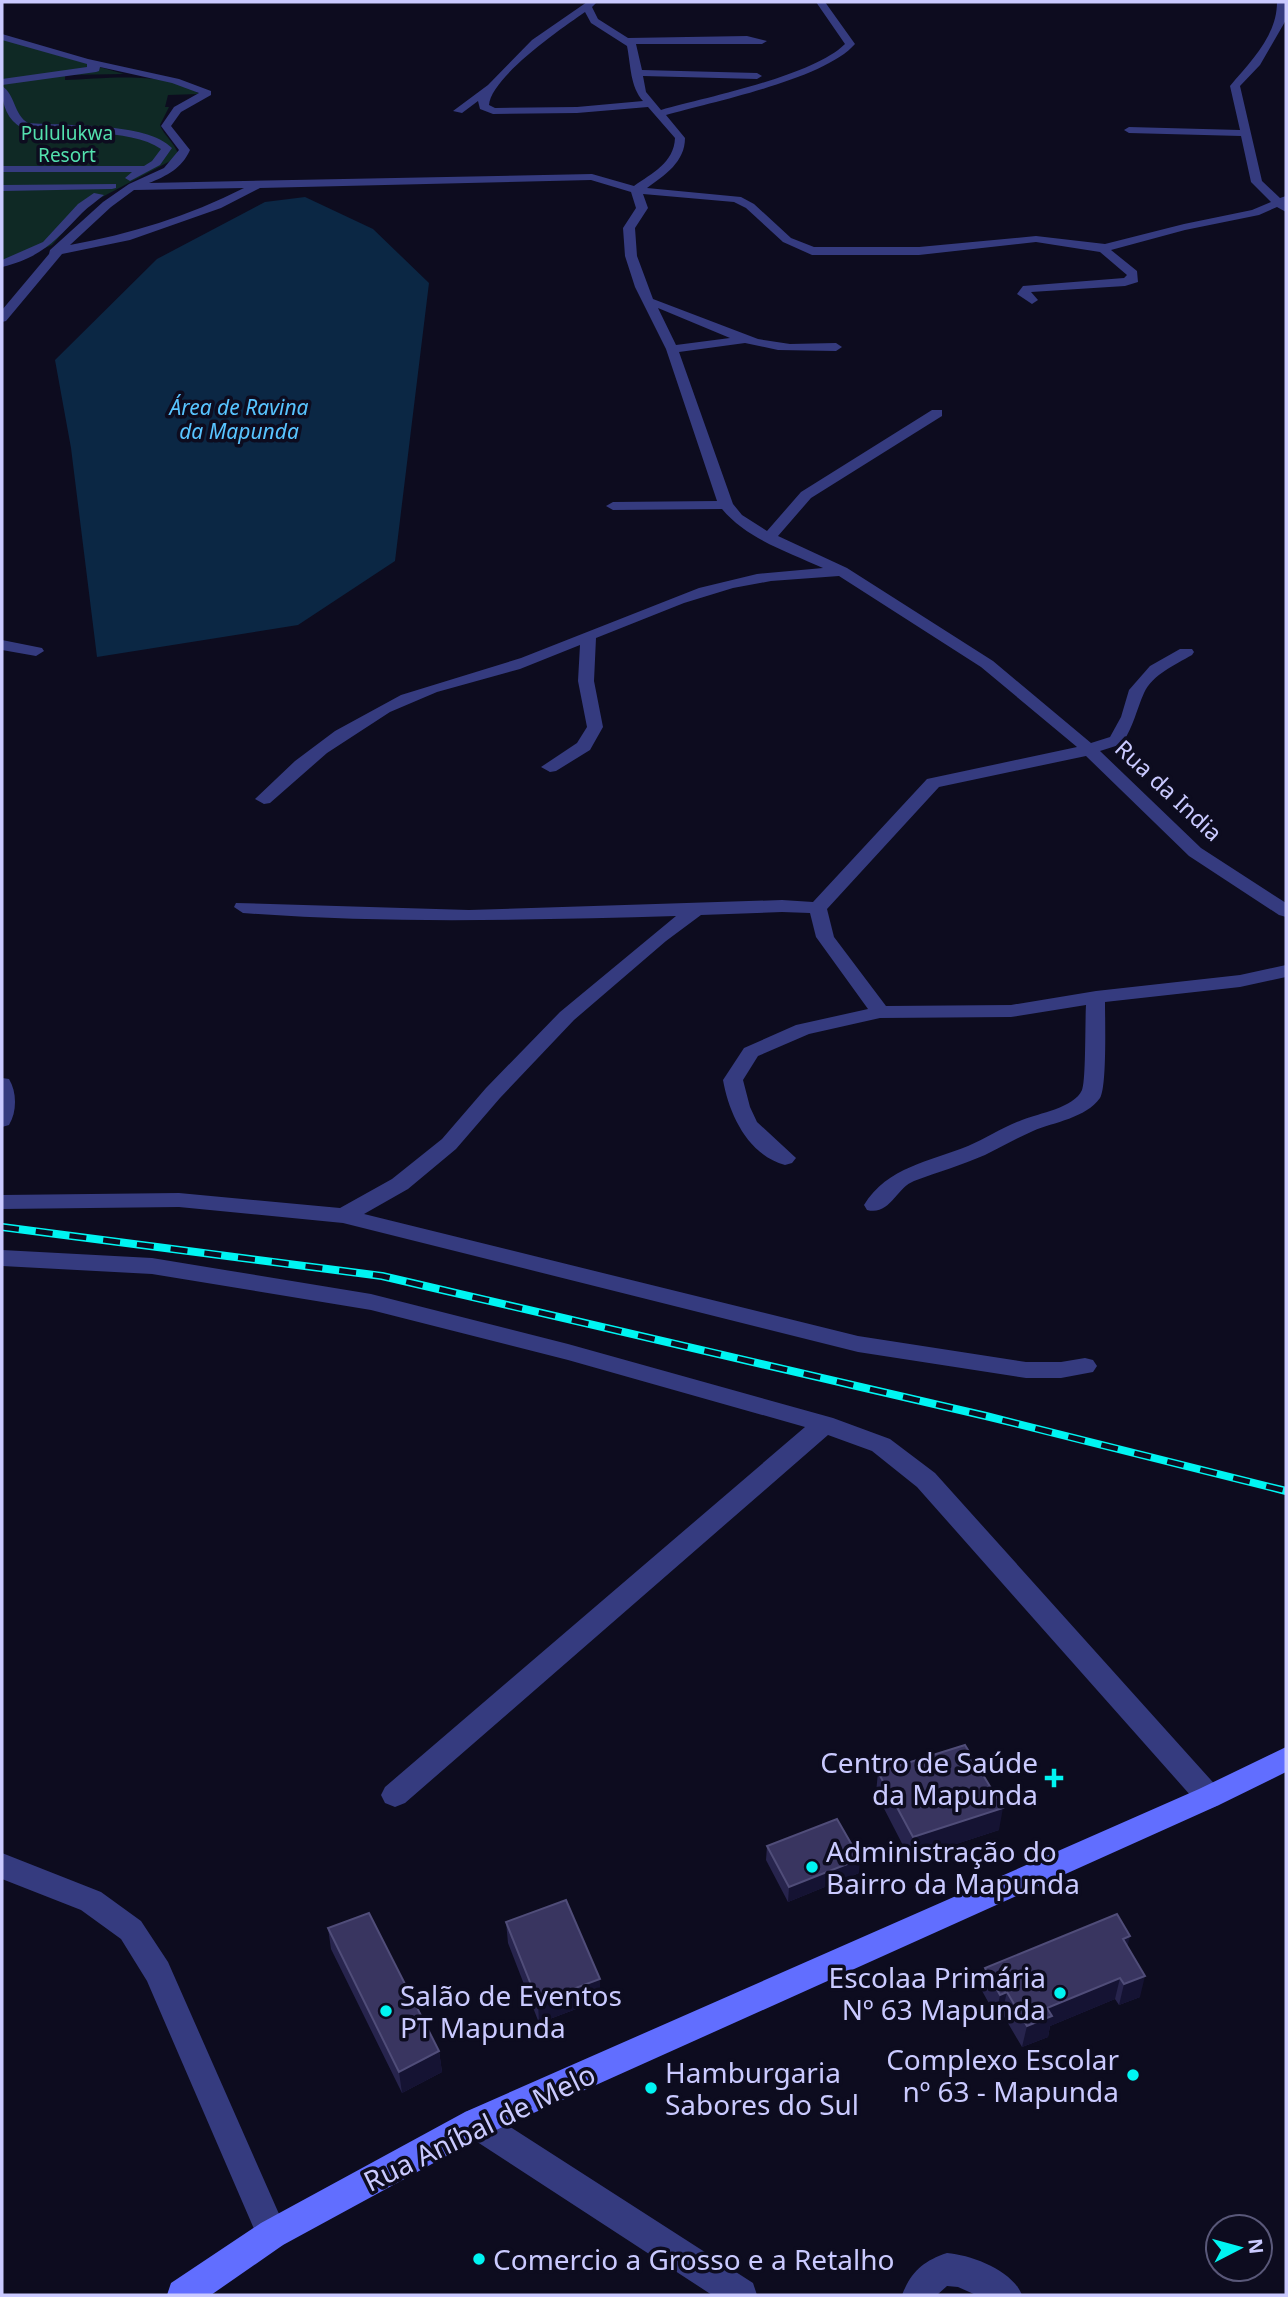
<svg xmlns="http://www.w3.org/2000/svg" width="1288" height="2297" font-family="'Noto Sans',sans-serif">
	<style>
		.green { fill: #0f2925 }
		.water { fill: #0b2744 }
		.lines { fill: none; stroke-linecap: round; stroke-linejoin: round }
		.street { fill: #353b7f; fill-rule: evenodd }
		.secondary { fill: #616eff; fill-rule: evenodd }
		.rail-casing { stroke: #00f5f2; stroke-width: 8 }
		.rail { stroke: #0d0c1f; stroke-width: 5; stroke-dasharray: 17; stroke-linecap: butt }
		.wall { fill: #27244d }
		.shaded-wall { fill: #151333 }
		.building { fill: #393560; stroke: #504d79; stroke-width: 2 }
		.poi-dot { fill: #00f5f2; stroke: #0d0c1f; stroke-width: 2.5 }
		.labels { text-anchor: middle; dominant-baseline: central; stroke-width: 7; stroke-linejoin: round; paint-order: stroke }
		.far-park-label { font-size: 19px; fill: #53e1ae; stroke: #0d0c1f }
		.far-water-label { font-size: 21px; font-style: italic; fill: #58c4ff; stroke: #0d0c1f }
		.street-label { font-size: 23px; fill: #cacaff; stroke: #0d0c1f }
		.near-poi-label { font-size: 28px; fill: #cacaff; stroke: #0d0c1f; text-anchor: start }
		.near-street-label { font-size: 28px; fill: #cacaff; stroke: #0d0c1f }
	</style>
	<rect width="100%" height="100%" fill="#0d0c1f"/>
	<path class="green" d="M2,39l122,35 -59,1v5c38,-1 102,-10 134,14l-31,1 -3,12h4l-9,18c4,11 15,18 18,29l-4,5 -87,46 -35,40 -50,21z"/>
	<path class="water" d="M305,197l68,32 56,54 -34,278 -97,64 -201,32 -26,-209 -16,-88 102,-101 108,-57z"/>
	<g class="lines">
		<path class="street" d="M587,2h10l-5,5 6,12 30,19 119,-2 20,5 -5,3h-126l6,26 115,3 5,3 -5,3 -114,-3 3,16 15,18c46,-13 152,-34 184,-66l-29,-42h9l30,42c-30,35 -143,58 -189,71l19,23c0,24 -20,37 -38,50l94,9 13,7 37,34 23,9h105l117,-11 69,8 79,-20 68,-14 19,-8 -20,-20 -10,-46 -112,-3 -5,-3 5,-3 111,3 -10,-44c21,-25 47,-50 47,-84h9v18l-26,45 -20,21 22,95 18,17 6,-2v16l-9,-5 -18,8 -74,15 -74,20 26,21 1,11 -13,4 -94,6 7,8 -6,4 -15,-10 6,-8 101,-8 3,-3 -27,-23 -64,-10 -117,13h-107l-29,-13 -37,-34 -12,-6 -91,-8 5,14 -13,20 2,28 16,43 105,40 32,5 46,-1 6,4 -6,4 -58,-1 -33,-7 -66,9 54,152 9,11 25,16 34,-39 131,-82h10v6l-131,82 -33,38 69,32 146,93 98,82 19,-6 11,-20 8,-27 21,-24 30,-17h12l2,3 -2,3c-17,10 -39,19 -48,38 -8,18 -10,32 -22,51l-22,7 101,97 85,55v14l-7,-2 -90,-59 -103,-100 -147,31 -112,122 7,28 52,69 125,-1 85,-14 144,-16 46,-10v12l-46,10 -135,15c0,18 2,85 -5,96 -14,20 -46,24 -67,33 -16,7 -32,16 -48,24 -23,10 -47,17 -71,26 -18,7 -24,35 -47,29l-3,-5c23,-38 67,-44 104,-59 19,-8 35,-19 54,-26 17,-7 52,-12 60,-30 4,-8 3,-71 4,-85l-75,12 -131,1 -71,16 -51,22 -15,24 7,27 7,15 39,36 -4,5 -7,2c-37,-10 -56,-51 -62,-85l21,-32 52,-23 72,-16 -52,-72 -6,-24 -28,-1 -81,3 -35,26 -92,79 -74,78 -44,51 -48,40 -44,25 494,122 168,26h35l24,-4 8,2 4,6 -4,6 -32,6h-35l-168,-26 -515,-129 -164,-16 -177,2v-14l177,-2 161,15 52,-29 50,-40 44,-51 74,-76 116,-96c-145,4 -289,8 -433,-3l-9,-6 2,-4 233,7 313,-10 31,2 114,-123 150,-32 -96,-80 -142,-91 -68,5 -38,7 -49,15 -88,35 -2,43 9,46 -13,23 -34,21 -6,1 -9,-5 36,-24 10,-16 -9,-46 2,-36 -60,24 -83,23 -47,20 -63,41 -57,50 -6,1 -9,-5 40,-38 40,-30 66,-36 120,-37 178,-70 58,-14 66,-6c-35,-16 -76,-29 -101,-59l-109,1 -7,-4 7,-4 104,-1 -51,-152 -31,-62 -10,-31 -2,-28 13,-20 -5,-16 -40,-12 -331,8 -39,20 -91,32 -68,14 -56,67 -4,1v-12l47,-56 1,-4 53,-48 26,-18 35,-16 15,-18 -18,-24 13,-19 25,-14 -27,-10 -72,-16 -1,4 -3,1 -94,13v-6l85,-12v-3l-85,-24v-6l86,25 91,20 32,12v4l-30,17 -10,14 19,24c-8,18 -23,26 -41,33l443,-9 42,12c18,-13 40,-23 41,-48l-27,-31 -71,6 -84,1 -13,-5 -2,-8 -16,12 -9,-2 35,-26 44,-45zM585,12l6,11 36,23c4,20 3,40 16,55l-66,6 -82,1 -6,-3c2,-28 73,-77 96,-93zM244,188c-55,28 -114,46 -174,57l41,-38 23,-17zM658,308l72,30 -54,7z
			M2,86c13,8 12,29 26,37 36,3 119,-1 144,25l-12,17 -30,16 -5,-3 7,-6h-130v-6h142l8,-5 9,-12c-31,-22 -101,-14 -139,-21 -15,-8 -21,-25 -20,-42z
			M116,184v4l-4,1 -110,2v-6z
			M94,193l10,2c-7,6 -15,11 -22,18 -27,28 -40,44 -80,54v-7l41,-18 35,-38z
			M2,640l40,8 2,3 -8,5 -34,-6z
			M2,1078l7,1c8,13 8,33 0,46l-7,2z
			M2,1250l150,8 219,36 197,50 265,74 57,21 45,34 284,316 4,8 -4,8 -10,4 -10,-4 -282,-318 -45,-36 -44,-16 -423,368 -10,4 -10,-4 -4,-8 4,-8 420,-360 -237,-67 -197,-50 -219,-36 -150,-8z
			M2,1853l99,39 40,29 27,41 115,261 5,11 -5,11 -11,5 -11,-5 -114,-264 -26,-42 -40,-29 -79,-31z
			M476,2108l11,4 266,171 4,12h-45l-247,-161 -5,-11 5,-11z
			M947,2253c25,2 66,18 75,42h-46l-18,-8 -11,-1 -10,9h-35c9,-23 21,-34 45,-42z"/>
		<path class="secondary" d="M1286,1747v25l-67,33 -732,329 -204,111 -72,50h-44l4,-12 90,-60 204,-111 734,-323z"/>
		<g class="rail-casing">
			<path id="rail" d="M2,1227l380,49 604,140 300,75"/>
		</g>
		<use href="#rail" class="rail"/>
	</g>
	<path class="wall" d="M878,1772l121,58 -89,29 -34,-66z
		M767,1846l92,27 -71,29 -22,-42z
		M506,1922l94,57v21l-61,23 -31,-80z
		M328,1928l111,123 3,21 -40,21 -71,-144z
		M1128,1947l12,50 -21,8 -4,-6 -65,27 -2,11 -26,10 -20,-34 -6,3 -15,-27 4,-21z"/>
	<path class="shaded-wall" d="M1003,1808l-4,22 -89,29 3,-22z
		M860,1859l-1,14 -71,29 1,-15z
		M1130,1936l-5,21 -2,-18z
		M1145,1976l-5,21 -21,8 5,-21z
		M1120,1978l-5,21 -65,27 -2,11 -26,10 5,-21 20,-18z
		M600,1979v21l-61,23 -1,-21z
		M1007,1992l-5,21 -6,3 4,-21z
		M439,2051l3,21 -40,21 -3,-21z"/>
	<path class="building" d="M965,1745l38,63 -90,29 -35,-65z
		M837,1819l23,40 -71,28 -22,-41z
		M566,1900l34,79 -62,23 -32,-80z
		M369,1913l70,138 -40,21 -71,-144z
		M1117,1914l13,22 -7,3 22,37 -21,8 -4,-6 -73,30 5,8 -25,10 -20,-34 -7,3 -15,-27z"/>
	<g class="poi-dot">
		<path d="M1050.5 1767.5h7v7h7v7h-7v7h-7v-7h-7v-7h7z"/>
		<circle cx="812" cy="1867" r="7"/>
		<circle cx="1060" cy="1993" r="7"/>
		<circle cx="386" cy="2011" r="7"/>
		<circle cx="1133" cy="2075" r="7"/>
		<circle cx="651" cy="2088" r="7"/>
		<circle cx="479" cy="2259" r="7"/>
	</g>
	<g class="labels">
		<g class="far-park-label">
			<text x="67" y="133">Pululukwa<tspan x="67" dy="22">Resort</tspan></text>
		</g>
		<g class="far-water-label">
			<text x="239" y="407">Área de Ravina<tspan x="239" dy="24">da Mapunda</tspan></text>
		</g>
		<g class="street-label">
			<text transform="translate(1169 790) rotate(43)">Rua da India</text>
		</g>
		<g class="near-poi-label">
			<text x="1038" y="1762" text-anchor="end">Centro de Saúde<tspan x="1038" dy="32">da Mapunda</tspan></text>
			<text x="826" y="1851">Administração do<tspan x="826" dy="32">Bairro da Mapunda</tspan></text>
			<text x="1046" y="1977" text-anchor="end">Escolaa Primária<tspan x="1046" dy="32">Nº 63 Mapunda</tspan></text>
			<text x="400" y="1995">Salão de Eventos<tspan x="400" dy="32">PT Mapunda</tspan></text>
			<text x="1119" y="2059" text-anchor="end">Complexo Escolar<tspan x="1119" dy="32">nº 63 - Mapunda</tspan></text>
			<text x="665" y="2072">Hamburgaria<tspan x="665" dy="32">Sabores do Sul</tspan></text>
			<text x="493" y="2259">Comercio a Grosso e a Retalho</text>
		</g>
		<g class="near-street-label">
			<text transform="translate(479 2127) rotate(-26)">Rua Aníbal de Melo</text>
		</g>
	</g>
	<rect width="1288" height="2297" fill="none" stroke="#cacaff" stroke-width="7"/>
	<g transform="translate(1239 2248) rotate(84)"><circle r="33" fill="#0d0c1f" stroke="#595879" stroke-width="2"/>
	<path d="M0-5L12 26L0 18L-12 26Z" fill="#00f5f2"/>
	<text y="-10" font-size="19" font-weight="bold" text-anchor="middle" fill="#cacaff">N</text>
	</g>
</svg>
